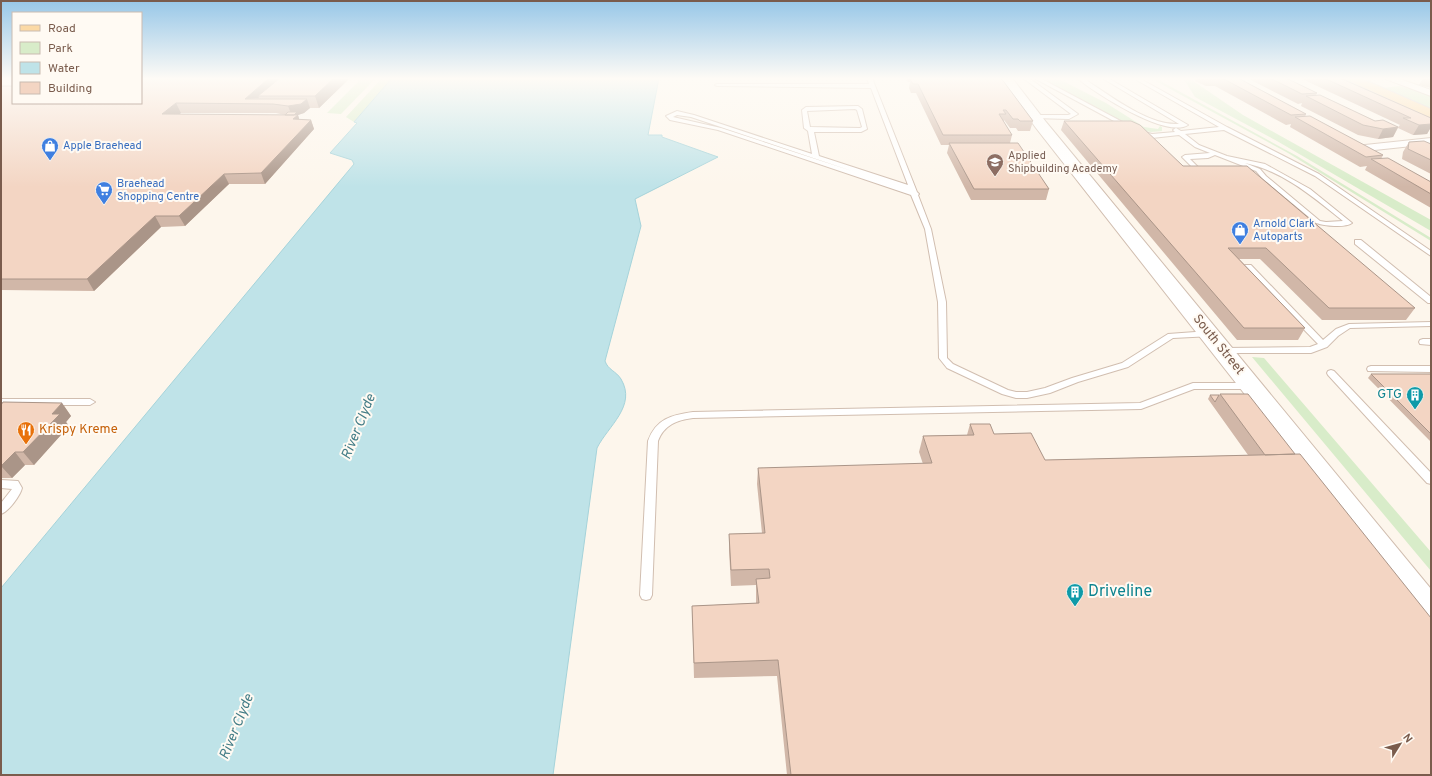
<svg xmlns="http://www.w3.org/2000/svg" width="1432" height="776" font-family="Overpass,sans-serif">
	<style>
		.green { fill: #d8ecc9 }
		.water { fill: #bfe3e8; stroke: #a5d3da }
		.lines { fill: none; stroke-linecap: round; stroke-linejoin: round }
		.service-casing { stroke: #d1beb0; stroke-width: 2 }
		.minor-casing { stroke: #d1beb0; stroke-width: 2 }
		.tertiary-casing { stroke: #d1beb0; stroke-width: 2 }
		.primary-casing { stroke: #dad1cd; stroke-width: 2 }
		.service { fill: #fff; fill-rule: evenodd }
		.minor { fill: #fff; fill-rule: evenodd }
		.tertiary { fill: #fff; fill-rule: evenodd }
		.primary { fill: #fbd9a5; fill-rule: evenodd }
		.wall { fill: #d1b7a8; fill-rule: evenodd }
		.shaded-wall { fill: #aa9588 }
		.building { fill: #f3d5c3; stroke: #aa9588 }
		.labels { text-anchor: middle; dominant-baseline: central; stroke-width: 4; stroke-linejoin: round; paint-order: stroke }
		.far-shop-label { font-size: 11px; fill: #366cbe; stroke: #fffaf3; text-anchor: start }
		.far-education-label { font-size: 11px; fill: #785e54; stroke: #fffaf3; text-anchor: start }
		.street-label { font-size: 13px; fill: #7a5c4d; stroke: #fffaf3 }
		.culture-label { font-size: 13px; fill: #0d838f; stroke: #fffaf3; text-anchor: end }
		.food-label { font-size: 13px; fill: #c56008; stroke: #fffaf3; text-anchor: start }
		.water-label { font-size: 14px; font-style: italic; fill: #437c86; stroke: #fffaf3 }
		.near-culture-label { font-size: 16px; fill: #0d838f; stroke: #fffaf3; text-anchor: start }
	</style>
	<rect width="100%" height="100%" fill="#fdf6ec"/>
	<path class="green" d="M362,78h14l-35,36 -14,-1z
		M382,78h10l-38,44 -8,-5z
		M1041,78h16l49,25 38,24 14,2 2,-3 2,1v4l-11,1 -12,-2z
		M1150,78h5l142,78 134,82v3l-143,-88z
		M1183,78h6l54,37 188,105v11l-154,-90 -82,-44z
		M1399,86l32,8v15l-48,-21z
		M1252,357l12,1 167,194v19z"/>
	<path class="water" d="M392,78h267l-11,57h14v2l56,20 -83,42 6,27 -36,135c3,9 11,10 16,18 16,27 -13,47 -24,69l-44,327h-552v-187l353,-424 -2,-4 -22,-7 27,-30 -3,-1z"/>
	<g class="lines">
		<g class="service-casing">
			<path id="service" d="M867,78h5l45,114 2,2 -1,1 13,34 15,73 1,56 6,6 55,26 8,2h11l18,-4 27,-10 50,-15 46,-29 41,-3 3,1 1,2 -1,2 -39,2 -45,29 -50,15 -28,11 -23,5h-11l-14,-4 -55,-26 -8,-10 -1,-56 -13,-73 -14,-34 -193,-65 -48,-10 -4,-4 11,-5 17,4 118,39 -4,-23 -4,-3 -2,-18 4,-3 52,-1 4,3 5,20 -6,3h-47l5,24 89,29 -37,-97 -154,-2 -2,-1 2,-1h152zM855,109l2,1 5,17 -2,1 -50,-1 -3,-16zM677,115l14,2 161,54 -131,-43 -48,-11z
				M1023,78h6l49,36 -9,5 -36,-1 -1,-1 3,-2h33l3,-1z
				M1034,78h6l90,48 -5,1z
				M1077,78h6c25,16 65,48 96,46l-77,-46h6l80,47c-22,14 -93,-32 -111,-47z
				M1133,78h6l88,49 92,47 112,77v5l-116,-80 -91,-46 -39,4 14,11 28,11 38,8 45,25 42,34c-7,5 -27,3 -36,0l-54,-45 -6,-7 -41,-16 -7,3 -18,1 15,15 -5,1 -18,-18 3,-2 25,-2 -15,-6 -16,-12 -27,3 -15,-5 3,-2 12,3 23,-2 -2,-2 3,-2 5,3 38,-4zM1245,163c38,8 68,34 98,58l-17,1 -6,-1 -54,-45 -6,-7z
				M1355,240h6l70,57v6h-3l-73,-59z
				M1245,265h6l72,75 13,-11 13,-5 82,-2v4l-81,2 -12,8 -11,11 -16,6h-90l-1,-2 4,-3 86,-1 8,-3 -73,-75z
				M1423,339h8v6l-11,-1 -1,-2 1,-2z
				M1371,366h60v6l-63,-1 -1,-2 1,-2z
				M1331,370l3,1 97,102v11l-4,-1 -99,-108 -1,-2 1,-2z
				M1193,383h56l4,3 -4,3h-55l-53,20 -448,9c-16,2 -29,7 -35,23l-6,154 -2,4 -4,1 -4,-1 -2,-4 8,-154c8,-22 23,-26 45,-29l447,-9z
				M1,399h89l5,3 -5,3h-89z
				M1,480l17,1 4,7c-2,8 -13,23 -21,26v-11l11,-14 -11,-1z"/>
		</g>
		<g class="minor-casing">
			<path id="minor" d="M1383,78h14l34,12v6z
				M1431,138v6l-66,7 -6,-3 6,-3z"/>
		</g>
		<g class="tertiary-casing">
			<path id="tertiary" d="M1000,78h12l34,44 385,467v34l-10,-4 -385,-491z"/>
		</g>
		<g class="primary-casing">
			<path id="primary" d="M1343,78h17l71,31v9z"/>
		</g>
		<use href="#service" class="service"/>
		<use href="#minor" class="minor"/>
		<use href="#tertiary" class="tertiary"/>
		<use href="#primary" class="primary"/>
	</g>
	<path class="wall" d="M350,78l-31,30h-9l-6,5 -6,2 1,4 12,1 3,9 -49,55h-36l-44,42 -24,1 -67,64 -93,-1v-204l12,17zM181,113h95l9,2 -106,-1z
		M906,78h95l32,43 -3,10h-12l-2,-3h-6l-6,-8v2l8,13 -2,8 39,46 -3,11h-75l-24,-47 2,-8h-8l-25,-52h-5l-2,-5 1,-6h-2z
		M1196,78h42l68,36 -1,3 78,38 -2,4 50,23v26l-66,-38 2,-4 -7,1 -70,-40 1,-3 -5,1 -71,-39h-9l-11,-5z
		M1286,78l31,15 -1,2 59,26 23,6 2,-2 -100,-47h40l91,40v9l-4,7 -14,1 -15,-7 -5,9 -15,2 -20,-4 -57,-29 1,-3 -4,1 -49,-25z
		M1423,78h8v10l-12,-3z
		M1064,121l351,187 -9,12h-84l-62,-61h-21l66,69 -7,12h-61l-176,-210z
		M1409,142l22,2v30l-29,-15 1,-7z
		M1371,374h60v68l-63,-64z
		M1220,394h28l183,381h-644l-10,-99 -83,2 -2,-72 64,-3v-18l-25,1 -2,-36v-16l33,-1 -5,-49 1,-16 165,-4 -4,-12 4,-16 44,-1 3,-11 24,10 51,26 203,-5 -40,-56 2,-4h9z
		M62,403l9,13 -5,6 3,4 -35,39h-9l-13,13h-11v-73z"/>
	<path class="shaded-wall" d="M269,78h14l-25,18 1,2 -14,1z
		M334,78h16l-31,30 -4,-12z
		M307,99l3,9 -6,5 -6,2 3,10 -4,4 -9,-23z
		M176,103l5,10 -14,10 -5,-9z
		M311,120l3,9 -49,55 -4,-11z
		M1431,124v3l-4,7 -14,1 6,-10z
		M1398,127l-5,10 -15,2 5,-10z
		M224,174l5,10 -44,42 -6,-10z
		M155,216l6,11 -67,64 -7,-12z
		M62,403l9,13 -5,6 3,4 -35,39 -11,-13 29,-38z
		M15,452l10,13 -13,13 -11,-12z"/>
	<path class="building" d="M141,78h128l-24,21h62l-6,5 -13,2 -15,-2 -97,-1 -14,11 136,1 -5,4 18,1 -50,53 -37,1 -45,42h-24l-68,63h-86v-193h12v17h128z
		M280,78h54l-19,18h-57z
		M915,78h86l32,43h-13l-2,-2h-5l-7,-9h-3l3,4h-7l13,21h-69l-25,-51h-5l-3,-5z
		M1222,78h16l68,36 -15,1z
		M1270,78h16l31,15 -15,1z
		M1324,78h16l91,40v6l-12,1 -16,-7h8z
		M1320,95l55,26 8,-1 15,7 -15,2 -20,-4 -57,-29z
		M288,112h9l-3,3h-9z
		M1310,116l73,39 -17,2 -71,-40z
		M1064,121h67l9,4 43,41h64l168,142h-86l-63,-60h-38l77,80h-61z
		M1424,141l7,3v16l-23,-11 1,-7z
		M949,143h69l31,46h-75z
		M1388,158l43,24v12l-60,-35z
		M1371,374h60v60z
		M1220,394h28l47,60 -30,1z
		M1210,395h9l-4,7z
		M3,402l59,1 -10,11h8l-37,38h-8l-14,14v-61z
		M970,424h20l4,10 37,-1 14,27 255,-6 131,164v157h-640l-13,-115 -84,3 -2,-57 67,-3 -3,-24 14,-1 -1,-9 -38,1 -2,-36 36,-1 -7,-65 174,-5 -9,-27 51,-1z"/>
	<linearGradient id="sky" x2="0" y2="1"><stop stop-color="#97c7e8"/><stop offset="0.42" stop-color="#fefbf6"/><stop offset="1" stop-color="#fefbf6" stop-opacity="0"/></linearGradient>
	<rect width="1432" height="187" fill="url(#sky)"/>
	<defs>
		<g id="shop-pin" transform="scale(0.9)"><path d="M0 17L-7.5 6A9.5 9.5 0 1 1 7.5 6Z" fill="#3f7fe0" stroke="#fffaf3"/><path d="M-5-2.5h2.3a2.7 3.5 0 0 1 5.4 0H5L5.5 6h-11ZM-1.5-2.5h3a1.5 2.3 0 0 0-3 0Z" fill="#fff"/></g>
		<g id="university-pin" transform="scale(0.9)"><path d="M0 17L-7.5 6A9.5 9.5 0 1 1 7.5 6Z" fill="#8d6e63" stroke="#fffaf3"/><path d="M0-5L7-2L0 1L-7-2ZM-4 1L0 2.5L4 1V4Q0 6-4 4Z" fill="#fff"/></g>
		<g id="supermarket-pin" transform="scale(0.9)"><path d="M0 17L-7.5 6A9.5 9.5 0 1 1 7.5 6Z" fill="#3f7fe0" stroke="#fffaf3"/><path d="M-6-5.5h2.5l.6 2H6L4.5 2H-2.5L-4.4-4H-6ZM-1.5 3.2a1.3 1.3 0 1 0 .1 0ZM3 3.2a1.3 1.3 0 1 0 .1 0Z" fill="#fff"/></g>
		<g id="building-pin" transform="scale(0.9)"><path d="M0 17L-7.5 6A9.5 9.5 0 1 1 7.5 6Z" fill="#0f9aa8" stroke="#fffaf3"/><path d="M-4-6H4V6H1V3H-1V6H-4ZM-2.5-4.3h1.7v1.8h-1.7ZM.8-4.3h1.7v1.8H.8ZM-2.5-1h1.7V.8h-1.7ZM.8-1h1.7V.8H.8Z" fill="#fff"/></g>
		<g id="restaurant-pin" transform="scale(0.9)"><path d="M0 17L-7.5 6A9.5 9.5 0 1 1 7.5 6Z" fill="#e8710a" stroke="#fffaf3"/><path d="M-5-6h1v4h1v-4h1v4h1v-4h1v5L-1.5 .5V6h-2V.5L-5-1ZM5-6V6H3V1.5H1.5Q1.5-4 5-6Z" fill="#fff"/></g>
	</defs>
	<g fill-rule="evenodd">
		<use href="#shop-pin" x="50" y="146"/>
		<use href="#university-pin" x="995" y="162"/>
		<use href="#supermarket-pin" x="104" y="190"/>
		<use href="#shop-pin" x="1240" y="230"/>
		<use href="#building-pin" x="1415" y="395"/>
		<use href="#restaurant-pin" x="26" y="430"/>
		<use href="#building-pin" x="1075" y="592"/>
	</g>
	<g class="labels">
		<g class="far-shop-label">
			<text x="63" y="146">Apple Braehead</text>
			<text x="117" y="184">Braehead<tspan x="117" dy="13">Shopping Centre</tspan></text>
			<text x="1253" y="224">Arnold Clark<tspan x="1253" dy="13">Autoparts</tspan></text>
		</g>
		<g class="far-education-label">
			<text x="1008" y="156">Applied<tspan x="1008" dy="13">Shipbuilding Academy</tspan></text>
		</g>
		<g class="street-label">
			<text transform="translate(1218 345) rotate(51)">South Street</text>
		</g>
		<g class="culture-label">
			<text x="1402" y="395">GTG</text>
		</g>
		<g class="food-label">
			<text x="39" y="430">Krispy Kreme</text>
		</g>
		<g class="water-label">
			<text transform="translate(359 427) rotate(-68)">River Clyde</text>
			<text transform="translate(237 727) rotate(-68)">River Clyde</text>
		</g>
		<g class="near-culture-label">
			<text x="1088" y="592">Driveline</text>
		</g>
	</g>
	<rect width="1432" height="776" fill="none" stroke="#7a5c4d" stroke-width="4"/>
	<rect x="12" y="12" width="130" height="92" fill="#fffaf3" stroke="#cabbb1"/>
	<rect x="20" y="25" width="20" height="6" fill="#fbd9a5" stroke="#cabbb1"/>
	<text x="48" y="32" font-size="12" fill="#7a5c4d">Road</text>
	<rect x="20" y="42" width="20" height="12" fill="#d8ecc9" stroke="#cabbb1"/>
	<text x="48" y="52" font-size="12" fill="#7a5c4d">Park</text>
	<rect x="20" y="62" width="20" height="12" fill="#bfe3e8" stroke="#cabbb1"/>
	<text x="48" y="72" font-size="12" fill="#7a5c4d">Water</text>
	<rect x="20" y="82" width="20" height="12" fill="#f3d5c3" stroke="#cabbb1"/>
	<text x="48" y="92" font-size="12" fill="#7a5c4d">Building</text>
	<g transform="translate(1400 744) rotate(53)" stroke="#fffaf3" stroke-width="3" paint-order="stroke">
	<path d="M0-3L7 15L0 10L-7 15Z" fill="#7a5c4d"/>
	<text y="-6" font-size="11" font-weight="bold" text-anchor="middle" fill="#7a5c4d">N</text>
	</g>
</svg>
